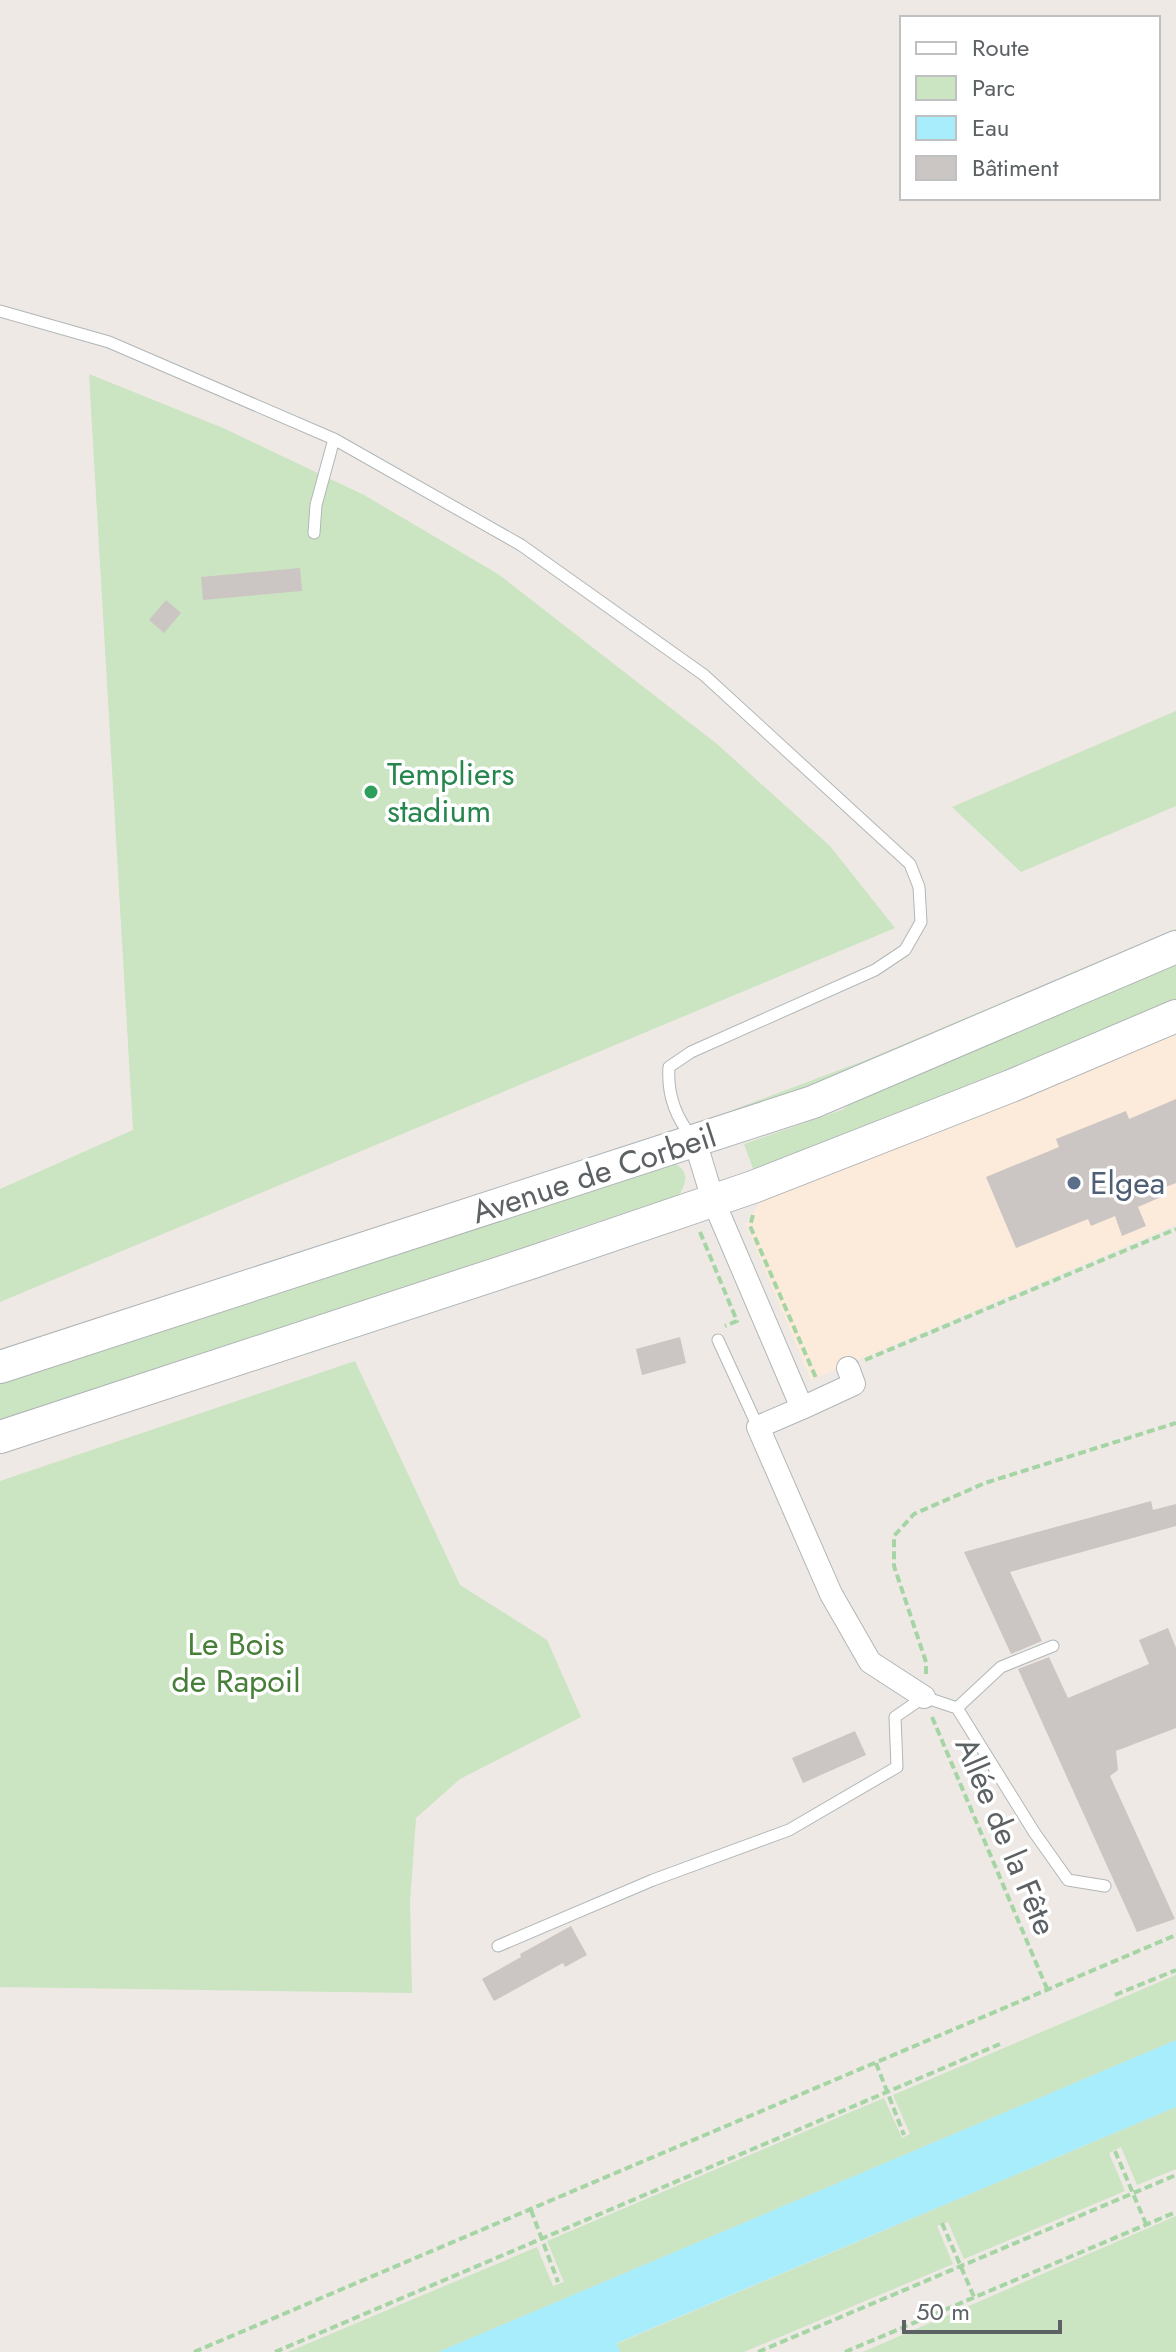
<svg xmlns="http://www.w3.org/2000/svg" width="1176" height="2352" font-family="Jost,sans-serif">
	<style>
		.commercial { fill: #fcebda }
		.green { fill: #cbe4c1 }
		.water { fill: #a7edfb }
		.building { fill: #cbc6c3 }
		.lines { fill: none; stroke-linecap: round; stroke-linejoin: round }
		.service-casing { stroke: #b1b6b8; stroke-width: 13 }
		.minor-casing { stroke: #b1b6b8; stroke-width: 24 }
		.secondary-casing { stroke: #b0b5b8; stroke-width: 34 }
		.path { stroke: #a5d5a5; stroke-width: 4; stroke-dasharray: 8 4; stroke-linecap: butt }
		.service { stroke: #fff; stroke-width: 11 }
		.minor { stroke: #fff; stroke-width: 22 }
		.secondary { stroke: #fff; stroke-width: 32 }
		.leisure-dot { fill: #2e9e5b; stroke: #fff; stroke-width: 3 }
		.service-dot { fill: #5c6f8a; stroke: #fff; stroke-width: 3 }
		.labels { text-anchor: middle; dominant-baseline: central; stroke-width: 7; stroke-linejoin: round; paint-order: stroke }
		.leisure-label { font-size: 32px; fill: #27864d; stroke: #fff; text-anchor: start }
		.street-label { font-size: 32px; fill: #5c6164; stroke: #fff }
		.service-label { font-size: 32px; fill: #4e5e75; stroke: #fff; text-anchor: start }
		.park-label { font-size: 32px; fill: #477f38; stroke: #fff }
	</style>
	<rect width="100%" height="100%" fill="#eee9e4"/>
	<path class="commercial" d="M1176,1025v200l-365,155 -65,-155 17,-29z"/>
	<path class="green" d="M89,374l134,54 141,67 134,79 219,170 113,102 65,82 -895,374v-113l133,-59z
		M1176,711v95l-155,66 -69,-65z
		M1176,929v8l-440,180 -3,-7 133,-50z
		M1176,959v49l-419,171 -13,-35 98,-34 28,-21z
		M670,1161c18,8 19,18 9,34l-131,43 -19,15 -529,173v-46z
		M355,1361l105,224 87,55 34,77 -121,62 -44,39 -6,84 2,91 -412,-6v-506z
		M1176,1975v65l-738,312h-150l249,-105 16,39 11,-4 -17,-41 337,-143 18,40 8,-4 -17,-39z
		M1176,2107v62l-39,16 -16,-38 -12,6 16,38 -161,68 -16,-37 -11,4 16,38 -209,88h-124l-4,-8z
		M1176,2216v136h-313z"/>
	<path class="water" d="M1176,2040v67l-559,236 3,9h-182z"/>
	<path class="building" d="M300,568l2,23 -99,9 -2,-23z
		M166,600l15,13 -17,20 -15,-13z
		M1176,1099v84l-18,7 3,7 -23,10 8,19 -24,10 -7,-20 -24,10 -3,-7 -72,29 -30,-71 73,-30 -3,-8 70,-28 3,8z
		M680,1337l6,26 -44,12 -6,-26z
		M1151,1501l2,9 23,-6v22l-166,46 32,69 -31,13 -47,-102z
		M1168,1628l8,20v80l-60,23 2,19 -8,6 65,143 -38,13 -119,-263 31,-12 19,41 81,-34 -10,-24z
		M855,1731l11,24 -63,28 -11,-25z
		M571,1926l16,29 -22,12 -2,-4 -69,38 -12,-22 39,-22 -1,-3z"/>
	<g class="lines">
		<g class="service-casing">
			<path id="service" d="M0,311l109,31 225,97
				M314,533l2,-28 18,-66 187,106 183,130 206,189 9,23 2,35 -16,28 -30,20 -184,82 -22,15c-2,27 6,49 22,69
				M718,1340l40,87
				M957,1708l44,-41 52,-21
				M498,1946l155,-66 136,-50 108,-63 -2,-50 29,-20 33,11 77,124 34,48 37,6"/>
		</g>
		<g class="minor-casing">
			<path id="minor" d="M695,1141l18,59 89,208 -44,19 73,167 39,68 54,35
				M802,1408l52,-24 -6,-16"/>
		</g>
		<g class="secondary-casing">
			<path id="secondary" d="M0,1367l813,-265 363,-155
				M0,1437l533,-175 220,-75 258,-101 165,-70"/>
		</g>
		<path class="path" d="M753,1215l-3,11 66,152
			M700,1232l37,89 -12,5
			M865,1360l311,-131
			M926,1674v-12l-32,-96v-30l20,-22 71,-31 191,-60
			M932,1717l116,274
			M1115,1995l61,-25
			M876,2063l28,72
			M1115,2151l31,73
			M531,2210l27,72
			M942,2223l32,74
			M194,2352l982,-417
			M275,2352l725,-308
			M758,2352l418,-177
			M845,2352l331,-140"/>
		<use href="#service" class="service"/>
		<use href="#minor" class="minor"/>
		<use href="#secondary" class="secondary"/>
	</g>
	<circle class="leisure-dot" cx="371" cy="792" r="8"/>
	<circle class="service-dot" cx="1074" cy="1183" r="8"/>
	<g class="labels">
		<g class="leisure-label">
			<text x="387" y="774">Templiers<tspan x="387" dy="37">stadium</tspan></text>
		</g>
		<g class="street-label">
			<text transform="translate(594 1174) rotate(-18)">Avenue de Corbeil</text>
			<text transform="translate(1006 1836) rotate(67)">Allée de la Fête</text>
		</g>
		<g class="service-label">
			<text x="1090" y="1183">Elgea</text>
		</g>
		<g class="park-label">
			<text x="236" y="1644">Le Bois<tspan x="236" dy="37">de Rapoil</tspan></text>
		</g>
	</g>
	<rect x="900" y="16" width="260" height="184" fill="#ffffff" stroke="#bec0c1" stroke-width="2"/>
	<rect x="916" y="42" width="40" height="12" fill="#ffffff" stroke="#bec0c1" stroke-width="2"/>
	<text x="972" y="56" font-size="24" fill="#5c6164">Route</text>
	<rect x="916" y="76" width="40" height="24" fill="#cbe4c1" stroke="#bec0c1" stroke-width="2"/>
	<text x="972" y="96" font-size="24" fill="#5c6164">Parc</text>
	<rect x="916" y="116" width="40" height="24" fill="#a7edfb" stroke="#bec0c1" stroke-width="2"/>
	<text x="972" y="136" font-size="24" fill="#5c6164">Eau</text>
	<rect x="916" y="156" width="40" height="24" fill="#cbc6c3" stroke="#bec0c1" stroke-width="2"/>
	<text x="972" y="176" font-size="24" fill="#5c6164">Bâtiment</text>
	<path d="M904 2320v12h156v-12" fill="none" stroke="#5c6164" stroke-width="4"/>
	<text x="916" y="2320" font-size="24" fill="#5c6164" stroke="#ffffff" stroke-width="6" paint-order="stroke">50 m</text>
</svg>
